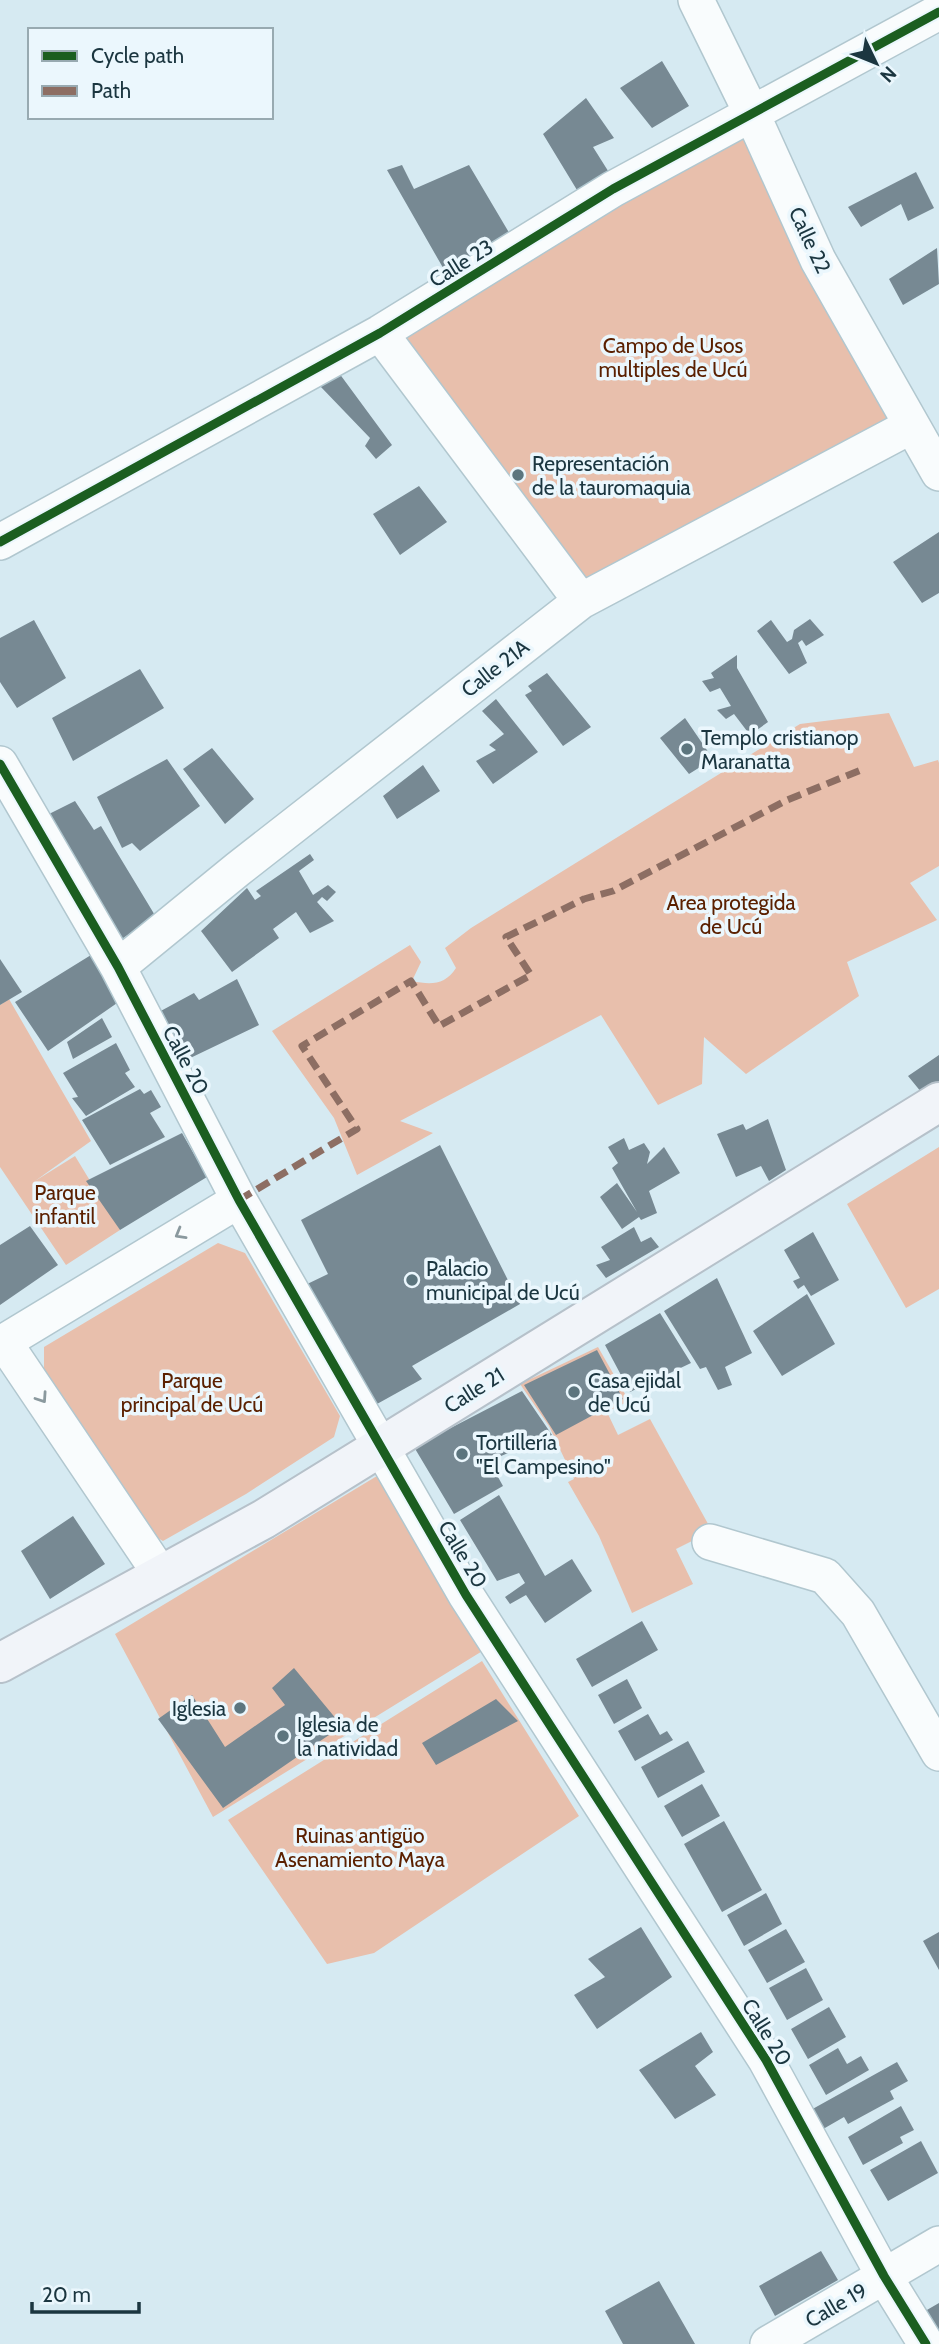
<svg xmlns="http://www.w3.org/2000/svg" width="939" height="2344" font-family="Cabin,sans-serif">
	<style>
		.green { fill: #e8bfac }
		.building { fill: #778993 }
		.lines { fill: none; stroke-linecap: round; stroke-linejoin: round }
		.street-casing { stroke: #b1c7cf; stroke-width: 38 }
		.primary-casing { stroke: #b6c1ca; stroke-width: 42 }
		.street { stroke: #f9fcfd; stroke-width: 35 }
		.primary { stroke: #f1f4f9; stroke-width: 38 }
		.quiet { stroke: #8d6e63; stroke-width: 7; stroke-dasharray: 14 7; stroke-linecap: butt }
		.cycleway-casing { stroke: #ebf7fd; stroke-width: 13 }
		.cycleway { stroke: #1b5e20; stroke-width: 9 }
		.oneway { stroke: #8a999e }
		.poi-dot { fill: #5c757e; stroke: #ebf7fd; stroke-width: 2.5 }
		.labels { text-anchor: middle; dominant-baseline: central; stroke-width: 7; stroke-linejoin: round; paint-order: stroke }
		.street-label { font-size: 21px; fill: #1b3640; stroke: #ebf7fd }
		.park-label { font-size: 21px; fill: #5b2000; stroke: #ebf7fd }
		.poi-label { font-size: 21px; fill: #1b3640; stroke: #ebf7fd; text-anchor: start }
	</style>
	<rect width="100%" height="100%" fill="#d6eaf2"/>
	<path class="green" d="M750,121l150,302 -318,169 -193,-257z
		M889,713l25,54 24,-7 1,3v103l-29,17 27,37 -90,42 12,34 -113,78 -42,-37 -2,47 -44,21 -57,-90 -201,106 33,12 -76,42 -23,-57 -62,-87 138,-86 11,17 -9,19c19,4 33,4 44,-13l-11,-20 26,-20 329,-204z
		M9,999l82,142 -56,40 40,-25 45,74 -54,35 -66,-98v-162z
		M939,1147v142l-33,19 -59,-104z
		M218,1243l27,10 95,163 -6,21 -88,57 -83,47 -21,-12 -98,-158v-24z
		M598,1347l31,54 -22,11 11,23 32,-16 62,112 -36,18 17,35 -61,29 -33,-77 -31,-54 6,-3 -25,-53 -29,-42z
		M377,1476l107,174 -271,167 -98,-183z
		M482,1661l97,155 -205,137 -47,11 -99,-144z"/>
	<path class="building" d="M662,61l27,45 -37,22 -32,-40z
		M586,98l28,40 -21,9 17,27 -30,21 -37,-61z
		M402,165l12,24 55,-24 42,71 -65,37 -59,-103z
		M916,172l18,36 -26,13 -7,-17 -40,23 -13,-20z
		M937,248l2,36 -36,21 -14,-26z
		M339,373l53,72 -16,14 -11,-13 5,-8 -50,-52z
		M419,486l28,36 -47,33 -27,-41z
		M939,532v61l-17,10 -29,-41z
		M810,619l14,16 -18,11 -4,-6 -4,3 9,20 -18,11 -32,-43 14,-11 16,22 5,-3 2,-9z
		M34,620l32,58 -49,30 -17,-26v-44z
		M737,655v13l31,54 -18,13 -16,-21 -8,5 -9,-9 14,-4 -11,-18 -10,4 -8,-11 12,-3 -3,-5z
		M140,669l24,39 -91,53 -21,-43z
		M547,673l44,54 -28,19 -38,-51 7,-4 -4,-5z
		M496,699l42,53 -45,32 -17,-23 20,-11 -7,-5 15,-11 -22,-23z
		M685,718l28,41 -24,15 -29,-36z
		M212,748l42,51 -29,25 -42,-55z
		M167,759l33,47 -60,45 -8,-8 -10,5 -25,-51z
		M423,765l17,26 -43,28 -14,-23z
		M75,801l19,29 7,-4 55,91 -36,23 -75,-124z
		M310,854l4,6 -15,11 14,24 15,-10 8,7 -9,9 -5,-4 -5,5 17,19 -24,12 -14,-21 -23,17 6,9 -47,34 -31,-41 46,-43 8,12 6,-4 -5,-5z
		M91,955l29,46 -72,50 -33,-49z
		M0,959l22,33 -22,13z
		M237,979l22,46 -75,36 -27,-48 37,-20 5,7z
		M102,1018l10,19 -39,22 -6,-17z
		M116,1043l14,27 -5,3 10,14 -49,29 -14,-18 6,-1 -15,-24z
		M939,1055v33l-13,10 -18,-22z
		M140,1089l4,5 7,-4 10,17 -11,6 15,24 -55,28 -28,-45z
		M768,1119l18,51 -17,11 -8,-15 -25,11 -19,-43 26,-10 3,6z
		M182,1133l25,44 -87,53 -34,-49z
		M624,1138l5,12 15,-7 6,9 -3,12 17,-17 16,26 -31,18 8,22 -16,7 -2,-3 -17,12 -22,-32 17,-14 20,29 -25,-44 6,-5 -10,-16z
		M440,1145l80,159 -108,62 10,13 -45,25 -76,-117 27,-13 -27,-54z
		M30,1226l28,39 -58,40v-60z
		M634,1227l7,15 10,-5 8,10 -53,31 -10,-13 14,-5 -9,-13z
		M813,1232l26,48 -28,16 -7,-11 -6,4 -5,-8 7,-3 -16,-28z
		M717,1278l35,75 -27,14 7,18 -14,5 -12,-23 -6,2 -36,-58z
		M807,1294l28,50 -53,32 -29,-45z
		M660,1313l31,50 -61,29 -25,-47z
		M597,1350l26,49 -67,36 -32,-50z
		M522,1391l30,44 -63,26 14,25 -49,28 -40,-67z
		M499,1495l46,81 27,-17 20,32 -47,32 -19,-28 -16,9 -5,-7 20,-14 -6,-10 -22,8 -37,-61z
		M73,1516l32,48 -55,35 -29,-48z
		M642,1621l16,29 -66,37 -16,-28z
		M294,1668l48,58 -119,82 -65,-89 34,-24 33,52 60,-42 -13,-17z
		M627,1679l15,29 -28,16 -16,-29z
		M496,1699l22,22 -82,44 -14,-22z
		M648,1714l12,21 7,-4 6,9 -38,21 -17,-30z
		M688,1741l17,31 -47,26 -17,-31z
		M702,1784l18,32 -38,21 -18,-31z
		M724,1821l38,69 -40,22 -38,-68z
		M766,1893l16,31 -38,22 -17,-31z
		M641,1927l31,50 -75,52 -23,-34 31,-18 -17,-18z
		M786,1929l19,33 -38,21 -19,-33z
		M939,1932v38l-16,-29z
		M806,1968l17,32 -36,20 -18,-32z
		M829,2007l17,30 -38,22 -17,-30z
		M701,2032l12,20 -18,14 21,29 -41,24 -36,-49z
		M838,2048l9,16 14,-8 8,14 -43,25 -17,-30z
		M897,2062l11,19 -18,10 4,8 -46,25 -4,-7 -33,19 -11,-20z
		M901,2106l13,24 -14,7 3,6 -40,22 -15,-28z
		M921,2141l17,32 -50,28 -18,-31z
		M821,2251l17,29 -63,36 -16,-30z
		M659,2281l36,63h-72l-18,-33z
		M939,2303v41l-26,-26z"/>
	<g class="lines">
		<g class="street-casing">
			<path id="street" d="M696,0l55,112 67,148 121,213
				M380,333l201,268
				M0,542l380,-209 233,-144 326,-177
				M0,764l118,203 121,233 227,395 300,465 118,216 42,68
				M118,967l120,-98 343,-268 330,-175
				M710,1542l115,34 33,37 81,140
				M161,1575l-157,-233 235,-142
				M768,2344l171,-100"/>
		</g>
		<g class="primary-casing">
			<path id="primary" d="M0,1663l264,-144 675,-417"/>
		</g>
		<use href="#street" class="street"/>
		<use href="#primary" class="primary"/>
		<path class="quiet" d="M239,1200l118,-71 -55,-83 109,-65 28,45 92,-51 -25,-38 78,-38 29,-8 174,-91 74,-30"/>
		<g class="cycleway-casing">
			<path id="cycleway" d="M0,542l380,-209 233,-144 326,-177
				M0,764l118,203 121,233 227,395 300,465 118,216 42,68"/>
		</g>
		<use href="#cycleway" class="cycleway"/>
	</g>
	<defs><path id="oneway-chevron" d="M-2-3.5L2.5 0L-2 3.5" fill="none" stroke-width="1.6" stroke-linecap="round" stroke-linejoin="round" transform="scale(1.75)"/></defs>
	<g class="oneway">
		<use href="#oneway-chevron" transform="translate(180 1234) rotate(150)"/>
		<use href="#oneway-chevron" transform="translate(42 1398) rotate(56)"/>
	</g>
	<g class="poi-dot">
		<circle cx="518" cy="475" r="7"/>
		<circle cx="687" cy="749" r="7"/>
		<circle cx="412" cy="1280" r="7"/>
		<circle cx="574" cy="1392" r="7"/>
		<circle cx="462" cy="1454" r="7"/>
		<circle cx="240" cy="1708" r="7"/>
		<circle cx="283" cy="1736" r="7"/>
	</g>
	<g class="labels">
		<g class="street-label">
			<text transform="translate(810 240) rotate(65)">Calle 22</text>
			<text transform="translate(461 263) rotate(-32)">Calle 23</text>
			<text transform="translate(495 668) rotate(-38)">Calle 21A</text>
			<text transform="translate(186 1060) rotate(62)">Calle 20</text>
			<text transform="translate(474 1390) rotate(-32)">Calle 21</text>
			<text transform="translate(463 1554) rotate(59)">Calle 20</text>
			<text transform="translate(767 2032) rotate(58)">Calle 20</text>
			<text transform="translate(836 2305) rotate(-30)">Calle 19</text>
		</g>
		<g class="park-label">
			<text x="673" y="345">Campo de Usos<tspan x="673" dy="24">multiples de Ucú</tspan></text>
			<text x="731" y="902">Area protegida<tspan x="731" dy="24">de Ucú</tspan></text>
			<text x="65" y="1192">Parque<tspan x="65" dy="24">infantil</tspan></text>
			<text x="192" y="1380">Parque<tspan x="192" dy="24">principal de Ucú</tspan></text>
			<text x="360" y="1835">Ruinas antigüo<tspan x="360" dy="24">Asenamiento Maya</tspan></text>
		</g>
		<g class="poi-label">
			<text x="532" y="463">Representación<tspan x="532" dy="24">de la tauromaquia</tspan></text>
			<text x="701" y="737">Templo cristianop<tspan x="701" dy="24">Maranatta</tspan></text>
			<text x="426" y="1268">Palacio<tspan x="426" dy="24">municipal de Ucú</tspan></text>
			<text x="588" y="1380">Casa ejidal<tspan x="588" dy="24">de Ucú</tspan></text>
			<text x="476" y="1442">Tortillería<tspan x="476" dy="24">"El Campesino"</tspan></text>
			<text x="226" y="1708" text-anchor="end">Iglesia</text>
			<text x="297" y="1724">Iglesia de<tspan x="297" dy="24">la natividad</tspan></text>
		</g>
	</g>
	<rect x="28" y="28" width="245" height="91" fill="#ebf7fd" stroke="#98aab1" stroke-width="2"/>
	<rect x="42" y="51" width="35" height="10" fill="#1b5e20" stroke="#98aab1" stroke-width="2"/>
	<text x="91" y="63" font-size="21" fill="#1b3640">Cycle path</text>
	<rect x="42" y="86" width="35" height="10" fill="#8d6e63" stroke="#98aab1" stroke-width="2"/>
	<text x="91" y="98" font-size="21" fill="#1b3640">Path</text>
	<g transform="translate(876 63) rotate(133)" stroke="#ebf7fd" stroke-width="5" paint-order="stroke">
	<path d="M0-5L12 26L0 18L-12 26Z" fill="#1b3640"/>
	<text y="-10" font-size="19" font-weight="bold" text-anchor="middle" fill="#1b3640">N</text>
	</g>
	<path d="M32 2302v10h107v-10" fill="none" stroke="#1b3640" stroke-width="3.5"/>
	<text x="42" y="2302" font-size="21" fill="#1b3640" stroke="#ebf7fd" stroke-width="5" paint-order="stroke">20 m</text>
</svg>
